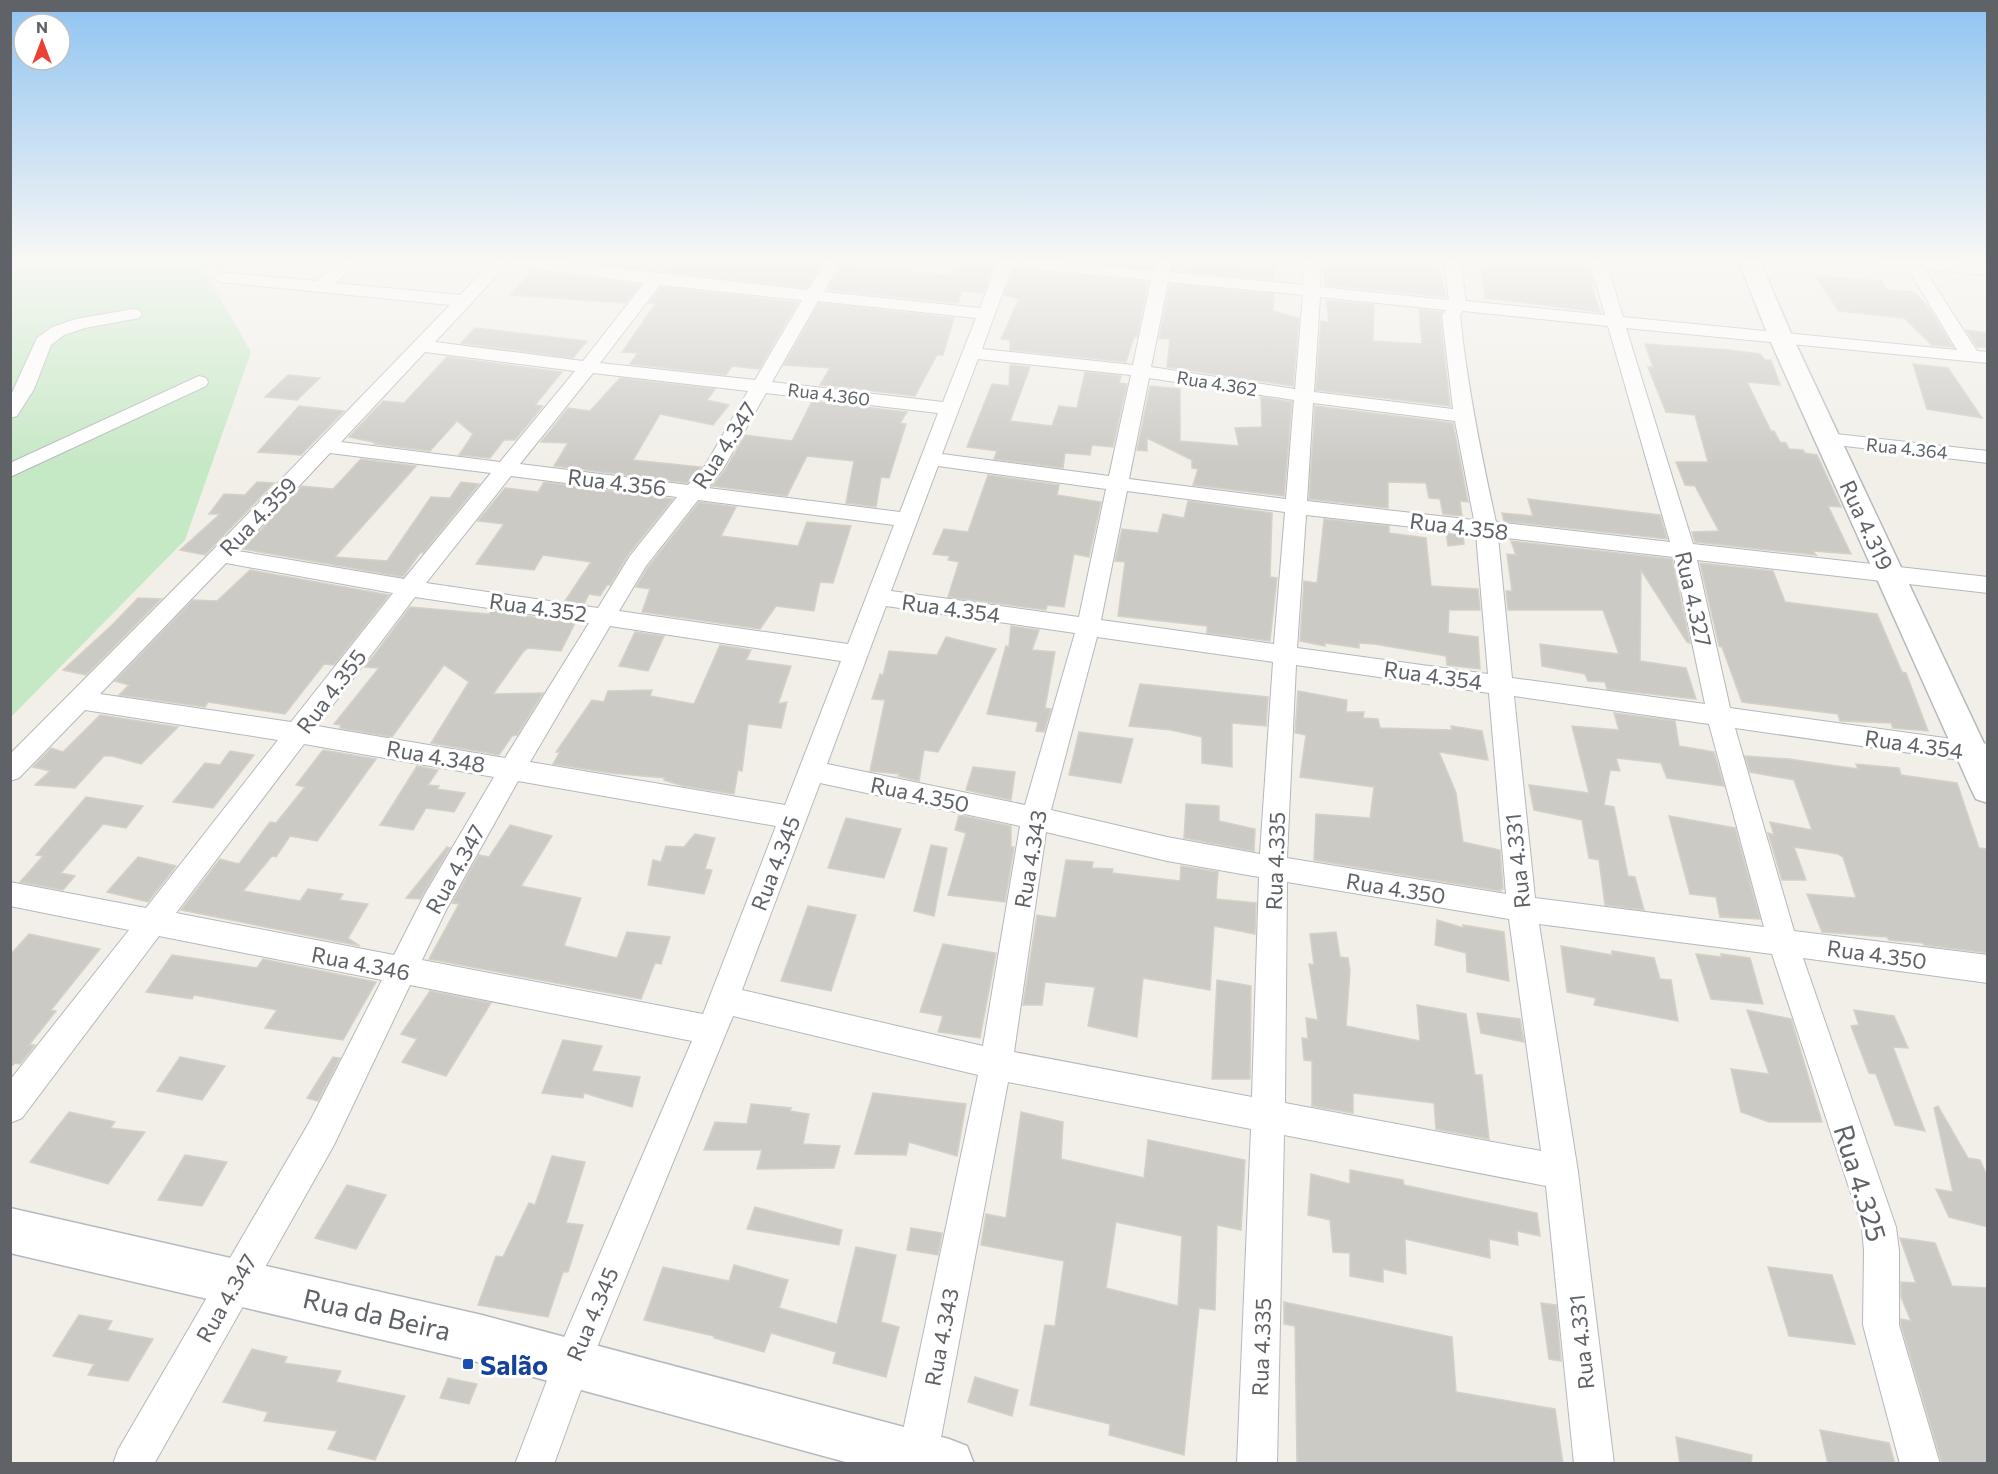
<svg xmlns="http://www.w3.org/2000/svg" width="1998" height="1474" font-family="Commissioner,sans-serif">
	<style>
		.green { fill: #c5e8c5 }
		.building { fill: #cccac5; stroke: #d6d1c6; stroke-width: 1.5; fill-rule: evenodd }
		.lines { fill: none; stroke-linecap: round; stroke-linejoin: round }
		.street-casing { stroke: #b5b8bc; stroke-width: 2 }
		.secondary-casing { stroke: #b6babf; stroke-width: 3 }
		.street { fill: #fff; fill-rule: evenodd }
		.secondary { fill: #fff; fill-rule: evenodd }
		.transit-dot { fill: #1a4fb4; stroke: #fff; stroke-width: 2 }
		.labels { text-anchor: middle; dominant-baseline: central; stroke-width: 6; stroke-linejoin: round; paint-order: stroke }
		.far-street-label { font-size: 18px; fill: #5f6368; stroke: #fff }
		.street-label { font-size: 22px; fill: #5f6368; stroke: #fff }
		.near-street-label { font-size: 27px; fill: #5f6368; stroke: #fff }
		.near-transit-label { font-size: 27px; font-weight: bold; fill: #164399; stroke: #fff; text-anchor: start }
	</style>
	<rect width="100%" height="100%" fill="#f1efe8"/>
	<path class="green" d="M11,259h186l54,93 -66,188 -174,177z"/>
	<path class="building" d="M562,259h236l24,3 -15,26z
		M954,259h42l-13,34 -21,-2 -4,12 -130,-13 14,-26 111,12z
		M1065,259h89l-3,10z
		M1174,259h27v4l74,5 -1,12 -101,-10z
		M1322,259h115l9,38 -121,-12z
		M1481,259h106l7,26h-3l9,27 -115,-14z
		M1014,269l134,13 -11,55h-3l-8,25 -116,-12v-10l-9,-1 18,-40 -15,-4z
		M533,271l107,14 -14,18 -116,-8z
		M1815,276l66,5 6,9 27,2 14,15 25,40 -21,-2 -28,-27 -65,-7z
		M1170,284l104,10 -1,17 26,7 -6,68 -126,-19 3,-28 -11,-1z
		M661,287l137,15 -39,67 -27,-3 -6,9 -96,-11 8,-11 -16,-1 34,-49h-7z
		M1326,300l48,5 -1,36 49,3 -3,-35 23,3 -2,3 10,91 -134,-16 5,-69 8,1z
		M819,303l135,15 -11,37h-6l-22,41 -95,-11 10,-17 -46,-3z
		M475,328l112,13 -14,17 -112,-15z
		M1966,330l22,3v14h-11z
		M1645,344l84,6 31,4 5,6h6l9,25 -33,-3 24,49h3l6,11 6,1 3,6 14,1 2,3 12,2 24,52 -13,-1 23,48 -38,-3 3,4 -121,-13 -3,-10 27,-1 -24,-45 -10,-1 -9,-23h32l-13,-47 -29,-3 -18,-45h5z
		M447,357l115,15 -27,33 8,1 -28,34h-11l-14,18 -31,-3 14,-21 -16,-13 -27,30 -55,-7 2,-1 -28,-6 34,-36 21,2z
		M1913,364l35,4 34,50 -55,-9z
		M1010,365l20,2 -20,54 42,5 7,-20 18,2 8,-36 36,4 -2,7 8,1 -14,63 -21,-2 -2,10 -25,-2 -2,15 -69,-9 3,-8 -30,-4 25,-63 17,2z
		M288,375l32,3 -23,22 -32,-3z
		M620,378l95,11 -8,11 22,5 -16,20 -53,-11 -27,46 68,7 -14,16 -133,-17 14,-23 -27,-1 27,-34 22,3z
		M1150,386l30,3v52l59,5 -4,-18 27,-1 -1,-30 31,5 -8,94 -91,-11 5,-16 -6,-1v-8l-45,-22v13l-10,-1z
		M812,401l95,11 -7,11 6,1 -17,54 -8,-1 -5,30 -30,-4 8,-42 -47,-5 -20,40 -75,-10 13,-16 20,-35 47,6z
		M299,406l45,5 -43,44 -43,-3z
		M1315,406l138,17 15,79 -8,-1 2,15 -19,-2 -3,-15 -11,-1 -3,-15 -38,-1v26l-79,-9z
		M361,459l55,7 -81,91 52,4 44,-64 19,1 11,-16 18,2 -56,69h-3l-17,24 -160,-28 59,-63 31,3z
		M988,475l71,10 -2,10 44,7 -12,55 -15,-3 -10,53 -17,-2 -1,5 -98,-13 11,-35 -11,-2 2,-4 -17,-2 11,-25 24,3z
		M257,482l17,1 -69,72 -25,-5 40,-36h-11l15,-20 21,1z
		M544,482l129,17 -45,56 -18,30h-3l-7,11 -11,-2 -5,10 -19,-3 26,-39 -48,-7 -9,15 -58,-6 28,-40 -26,-3 27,-33 33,4z
		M1528,499l132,16 7,24 -163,-18 -2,-8 31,3z
		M1188,501l84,12 -2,64 7,1 -7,63 -63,-8v-7l-89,-10 7,-54 -10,-1 7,-32 36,4 5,-19 21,4z
		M699,502l37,5 -15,29 77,10 9,-24 44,4 -18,57 -13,-1 -6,29 -38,-5 -16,23 -118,-17 8,-23 -14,-2 12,-20z
		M1324,519l65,7v7l37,5 5,48 47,3 2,21h-31l-1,23 30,4 2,32 -33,-4 -1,-9 -72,-12 -15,-1v5l-34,-5v3l-25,-5 4,-60 13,2z
		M1446,533l17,2 1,9 -16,2z
		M1511,541l161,18 18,84 -3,-1 -46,-72 -1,91 46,7 10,31 -89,-10 -2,-7 -17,-1 -3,-7 -43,-8 -2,-22 79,10 -16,-44h-95l-2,-19h6l-5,-37 9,1z
		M1700,563l73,8 12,31 92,12 25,58 4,1 22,58 -35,-3 -2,-5 -51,-2 -2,-7 -96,-12 -20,-55 -3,-1z
		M250,570l139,25 -55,70 -10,-1 -39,50 -77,-12 -3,5 -86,-12 10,-10 -14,-4 78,-81 24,1z
		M138,598l23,1 -75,76 -23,-5 50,-46z
		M410,607l79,7 2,-3 84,12 -14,28 -33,-3 -5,4 -30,42 50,-1 -26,42 -5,1 -13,19 -68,-12 38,-61 -25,-17 -52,72 -52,-9 1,-3 -7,-1 45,-56 -14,-1z
		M1011,626l28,4 -7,20 23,2 -10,56 6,1 -7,23 -8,-1 2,-9 -51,-8 19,-68 3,1z
		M635,632l29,4 -16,35 -29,-5z
		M946,637l50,12 -58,103 -14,-2 -5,31 -21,-5 2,-2 -30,-3 15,-71 -13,-1 8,-25 3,1 6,-24 48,4z
		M720,645l31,5 -5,10 45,6 -13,38 9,-2 -6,26 -33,-4 -6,47 -4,-1 -4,24 -51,-8 -19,-6 1,-2 -55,-5 -57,-9 7,-12h-4l36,-52 12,2 4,-11 44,-1 -2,6 44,8z
		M1140,684l128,13 -2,29 -34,-3v44l-30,-4v-26l-31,-7 -42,-4z
		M1298,691l49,9 -1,12h18l-1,6 15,1 2,9 72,2 -1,-4 31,5 6,29 -49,-8 17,41 7,49 37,8 3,39h-3l1,2 -187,-31 2,-46 54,4 4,-31 -74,-10 6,-42 -11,-2z
		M1614,713l61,8 4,25 35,6 10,34 -57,-8 -6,-15 -45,-5 4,13 -10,-1 -6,35 10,2 14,69 7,1 9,33 -39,-5 -6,-45 -10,-2 -7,-38 -48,-10 -5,-25 60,8 -17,-67 47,4z
		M100,715l78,12 -37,37 -29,-8h-8l-29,32 -40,-3 15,-14 -17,-4 18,-19 12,4z
		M1079,732l54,7 -12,44 -52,-8z
		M323,750l53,9 -59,82 -27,-5 -14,21 -4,-1 -29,35 57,10 8,-12 35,5 -4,6 29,4 -20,34 12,8 -179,-36 39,-51 19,5 31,-42 6,1 29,-36 -9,-2z
		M230,751l24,4 -41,53 -40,-6 32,-39 15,2z
		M1745,756l44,3 69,10 -2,-5 43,4 2,7 56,8 22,65 9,1v104l-64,-8 -1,-2 -34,-3 -2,-3 -65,-5 -15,-38 49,4 -13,-41 -5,-3 -44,-7 12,33h-24l-14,-47 6,2 -4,-13 42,8 -18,-50 -44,-8z
		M417,766l21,4 -10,15 11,1 -2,3 28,4 -11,19 -28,-4 -13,22 -33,-5z
		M973,767l42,5 -4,28 -45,-10z
		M86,797l57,9 -17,22 -23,-4 -42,49 14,3 -12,14 -43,-8 23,-26 -7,-1z
		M1186,804l33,2v15l36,8 -1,22 -70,-13z
		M959,815l52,11v21h3l-9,55 -57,-7 18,-62 -11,-3z
		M1669,816l66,12 25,91 -40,-2 -4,-20 -26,-3z
		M846,818l55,11 -17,49 -56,-10z
		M510,825l42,11 -31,50 60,12 -17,48 53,12 10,-26 43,5 -9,27 -6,-1 -14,36 -212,-40 30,-55 -7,-1 27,-48 10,2z
		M695,834l20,4 -10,31 7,1 -8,24 -56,-9 5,-25 8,2 5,-16 18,1z
		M931,845l16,3 -13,68 -20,-5z
		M447,847l3,1 -30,51 -14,-1z
		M138,857l38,9 -28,36 -41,-10z
		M1066,860l27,2 -1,6 21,1 -1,4 68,8 1,-15 37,6 -2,27 40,4 -1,31 -41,-8 -4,64 -67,-12 -6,59 -49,-11 7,-39 -50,-5 -3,23h-19l14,-90 19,3z
		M808,906l48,9 -25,76 -50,-10z
		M1437,920l27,8 -1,-3 41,7 5,49 -42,-9 -1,-19 -31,-8z
		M1336,932l4,25 8,1 2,12 -4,56 74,15 -3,-36 49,9 9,61h7l7,64 -53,-10 -2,-26 -81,-10v20l-41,-7v-45l-8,-1 -2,-22 6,1 -2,-21 12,2 -9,-56 5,1 -4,-31z
		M29,934l71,15 -49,61 5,1 -27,34h6l-15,19 -5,-1 -5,5v-113z
		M943,944l53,9 -16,85 -42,-6 5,-16 -23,-4z
		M1561,946l51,9v-4l42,7 6,21 11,1 7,41 -84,-16 2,-7 -29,-6z
		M1696,954l26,3 -1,-3 29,4 13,46 -52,-5z
		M172,955l85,13 6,-9 113,23 -33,58 -78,-12 12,-18 -83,-15 -2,4 -46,-7z
		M1217,980l34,6 -1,93h-38z
		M430,991l61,12 -45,73 -44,-14 15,-23 -16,-5z
		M1747,1010l44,9 31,103h-53l-28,-10 -10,-43 38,5z
		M1854,1010l40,6 14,32 -15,-1 32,84 -30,-6 -19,-51 -7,-1 -18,-47 8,-1z
		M1477,1013l43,6 4,23 -43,-9z
		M563,1040l39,6 -10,25 48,6 -8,30 -48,-14 -1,5 -41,-5z
		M180,1057l45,9 -23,34 -45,-9z
		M333,1057l7,1 -22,43 -11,-3z
		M873,1093l93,11 -9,52 -48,-14 -3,13 -51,-1z
		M751,1104l40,4 -1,3 19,3 -6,30 37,2 -6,22 -77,1 5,-19h-58l11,-28 32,2z
		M1938,1106l30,52 12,2 8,18v49l-39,-10 -13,-28 17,3 -19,-84z
		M69,1112l46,10 -5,6 35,4 -37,52 -78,-22z
		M1021,1112l42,10 -2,37 83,19 4,-38 97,20 -4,70 -24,-5 -2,85 -16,-2 -15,147 -75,-20 1,-11 -80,-19 15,-80 10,1 9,-65 -83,-16 5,-31 20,4zM1116,1222l66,14 -4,70 -72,-18z
		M185,1155l42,7 -25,44 -44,-6z
		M552,1156l33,6 -19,61 17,2 -15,47h-5l-15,45 -70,-12 18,-49 7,1 26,-54 6,2z
		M1350,1170l53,10 1,5 133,28 3,23 -23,-5 1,14 -29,-6 1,19 -85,-19 1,35 -23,-5v13l-33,-6v-23l-17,-1 -3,-32 -22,-5 3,-41 39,10z
		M347,1185l39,10 -30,54 -41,-11z
		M755,1207l87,23 -3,15 -92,-16z
		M911,1228l31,5 -4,22 -31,-5z
		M1900,1238l35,5 17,43 36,2v176h-46l-41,-139v-6l10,2 -10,-24v-15l15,1z
		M856,1247l40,8 -15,67 18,5 -13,50 -53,-14 3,-11 -65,-19 -7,19 -50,-14v-2l-70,-16 19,-53 66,14 5,-16 54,15 -9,28 58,16z
		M1768,1267l64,8 23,69 -66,-8z
		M1284,1302l168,35 4,55 99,17 8,55h-266l-2,-138 -11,-2z
		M1541,1303l15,2 5,56 -12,-2z
		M79,1315l33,6 -5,9 46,9 -25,42 -40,-6 6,-11 -41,-8z
		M252,1349l35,8 -3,6 57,8 -5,11 69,14 -30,64 -47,-11 9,-18 -73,-10 4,-9 -45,-10z
		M975,1377l43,13 -6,26 -44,-14z
		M448,1378l29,6 -8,20 -29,-6z
		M1820,1430l69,13 6,21h-67z
		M1676,1437l76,18 -1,9h-71z"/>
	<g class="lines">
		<g class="street-casing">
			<path id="street" d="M343,259h19l-27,24 125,12 34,-36h45l269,31 18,-31h16l-18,33 156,16 19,-49h41l113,12 3,-12h16l-2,13 133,13v-26h16l1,28 129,13 -5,-41h16l6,42 139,14 -16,-56h16l18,58 334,33 -50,-83 -29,-3 -8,-5h62l56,6v10l-64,-6 53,82 11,1v11l-362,-35 67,216 295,33v16l-291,-33 33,148 258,36v20l-253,-36 59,203 194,24v28l-185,-25 93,269 3,24v74l41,139h-40l-37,-139 1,-74 -2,-24 -90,-273 -233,-30 39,248 36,292h-40l-28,-278 -262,-51 -7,329h-40l14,-335 -243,-47 -72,382h-40l82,-389 -245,-59 -142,346 -37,102h-39l44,-115 133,-308 -282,-56 -76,160 -180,319h-41l5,-14 192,-329 72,-141 -223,-44 -137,182 -12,5v-43l119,-150 -119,-24v-24l136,26 132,-168 -193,-30 -66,68 -9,3v-27l203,-204 237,-245 -230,-23 -8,-5 8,-5 96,9zM507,265l137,18 -61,78 -148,-19zM1012,267l139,13 -18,85 -151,-16zM1168,282l135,13 -8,94 -144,-22zM660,285l142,15 -47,80 -155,-17zM1320,297l126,13 -4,5 11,94 -139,-17zM818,301l158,17 -33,84 -171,-20zM1463,311l145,15 62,216 -174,-20c-15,-68 -29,-137 -36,-207zM425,352l150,19 -75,91 -159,-20zM978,359l153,16 -22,101 -167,-22zM593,373l155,18 -43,75 -17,19 -168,-21zM1149,378l145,22 -8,99 -157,-20zM766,393l172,20 -38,99 -192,-24 15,-19zM1313,403l142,18 19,99 -167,-19zM330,453l161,20 -87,106 -166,-28zM938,466l168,23 -27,128 -188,-26zM511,476l166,21 -47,59 -32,52 -172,-25zM1127,491l158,21 -11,132 -173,-24zM698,500l196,25 -46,119 -229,-33 27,-45zM1306,515l170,19 12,140 -191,-26zM1498,537l176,20 31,147 -193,-26zM226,563l167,30 -102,129 -191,-28zM415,597l174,26 -84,135 -188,-32zM886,606l189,27 -50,172 -198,-41zM610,626l231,35 -56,144 -255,-43zM1097,637l176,25 -13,192 -93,-17 -116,-27zM1296,665l193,28 17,201 -219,-36zM1514,696l195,28 55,203 -229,-29zM304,744l190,33 -69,117 -31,61 -218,-42zM518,781l258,45 -73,188 -281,-54 23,-48zM820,783l200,43 -37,220 -241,-56zM1046,832l121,29 92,16 -7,220 -238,-45zM1287,882l222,37 32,232 -256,-48z
				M133,309l6,1 3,4 -3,4 -54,10 -21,7 -13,10 -17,44 -17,27 -7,2v-21l27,-59 15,-11 24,-8z
				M199,376l7,2 2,4 -2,4 -196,91v-14z
				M1827,433l161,18v12l-168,-20 -3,-4 3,-4z"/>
		</g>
		<g class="secondary-casing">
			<path id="secondary" d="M1738,259h21l34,79 195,414v51l-12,-4 -5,-10 -202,-451z
				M10,1208l472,107 467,124 18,7 7,18h-121l-371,-101 -472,-110z"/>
		</g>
		<use href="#street" class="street"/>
		<use href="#secondary" class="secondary"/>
	</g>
	<linearGradient id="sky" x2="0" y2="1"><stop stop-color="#8fc3f1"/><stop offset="0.56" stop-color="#f9f8f5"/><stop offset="1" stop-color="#f9f8f5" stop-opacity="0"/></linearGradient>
	<rect width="1998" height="466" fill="url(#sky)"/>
	<rect class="transit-dot" x="462" y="1358" width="12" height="12" rx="3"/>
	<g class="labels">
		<g class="far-street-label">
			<text transform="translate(1217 383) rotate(9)">Rua 4.362</text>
			<text transform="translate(829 394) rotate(7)">Rua 4.360</text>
			<text transform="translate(1907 448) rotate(6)">Rua 4.364</text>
		</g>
		<g class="street-label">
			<text transform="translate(724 445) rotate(-57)">Rua 4.347</text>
			<text transform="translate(617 482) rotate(7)">Rua 4.356</text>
			<text transform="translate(258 516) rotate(-46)">Rua 4.359</text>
			<text transform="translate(1867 525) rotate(65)">Rua 4.319</text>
			<text transform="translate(1459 526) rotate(7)">Rua 4.358</text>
			<text transform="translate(1694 599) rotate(77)">Rua 4.327</text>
			<text transform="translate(538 607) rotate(8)">Rua 4.352</text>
			<text transform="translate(951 608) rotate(8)">Rua 4.354</text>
			<text transform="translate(1433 675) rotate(8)">Rua 4.354</text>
			<text transform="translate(331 691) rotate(-53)">Rua 4.355</text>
			<text transform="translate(1914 744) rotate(8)">Rua 4.354</text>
			<text transform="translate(436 756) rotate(10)">Rua 4.348</text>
			<text transform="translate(920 794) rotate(12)">Rua 4.350</text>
			<text transform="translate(1030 859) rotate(-80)">Rua 4.343</text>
			<text transform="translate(1275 861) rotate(-88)">Rua 4.335</text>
			<text transform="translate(1517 861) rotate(-96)">Rua 4.331</text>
			<text transform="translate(775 863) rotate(-69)">Rua 4.345</text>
			<text transform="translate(455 869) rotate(-61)">Rua 4.347</text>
			<text transform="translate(1396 888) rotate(9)">Rua 4.350</text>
			<text transform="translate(1877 954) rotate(8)">Rua 4.350</text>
			<text transform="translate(361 963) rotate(11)">Rua 4.346</text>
			<text transform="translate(226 1298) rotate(-60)">Rua 4.347</text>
			<text transform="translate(592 1314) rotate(-67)">Rua 4.345</text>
			<text transform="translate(941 1337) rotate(-79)">Rua 4.343</text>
			<text transform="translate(1581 1342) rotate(-96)">Rua 4.331</text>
			<text transform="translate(1261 1347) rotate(-88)">Rua 4.335</text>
		</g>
		<g class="near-street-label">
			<text transform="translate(1861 1183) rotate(73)">Rua 4.325</text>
			<text transform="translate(377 1314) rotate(13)">Rua da Beira</text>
		</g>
		<g class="near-transit-label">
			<text x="480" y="1364">Salão</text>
		</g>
	</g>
	<rect width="1998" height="1474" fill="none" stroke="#5f6368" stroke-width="24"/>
	<g transform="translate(42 42)"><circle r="28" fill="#ffffff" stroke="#bfc1c3" stroke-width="1.5"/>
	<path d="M0-4.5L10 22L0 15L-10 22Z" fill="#ea4335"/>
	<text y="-9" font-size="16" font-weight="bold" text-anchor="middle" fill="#5f6368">N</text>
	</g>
</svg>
